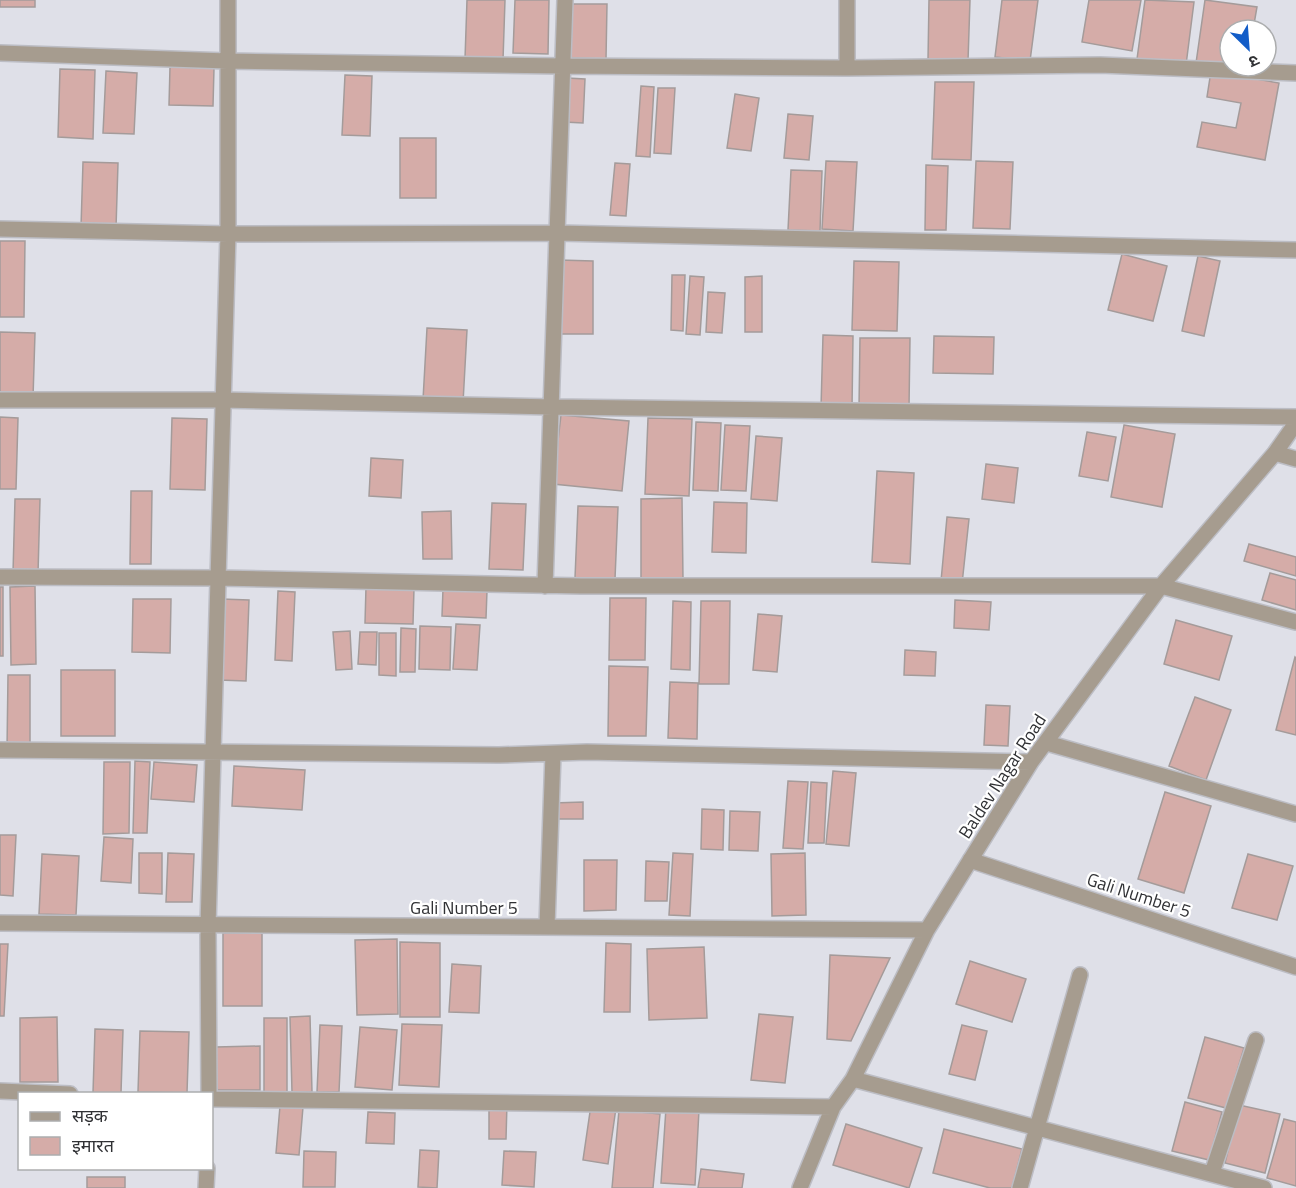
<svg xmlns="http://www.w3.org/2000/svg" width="1296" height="1188" font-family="'Titillium Web','Noto Sans Devanagari',sans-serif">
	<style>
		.building { fill: #d5aca8; stroke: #a49b9a; stroke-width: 1.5 }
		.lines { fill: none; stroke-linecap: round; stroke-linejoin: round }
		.street-casing { stroke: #bcbdc4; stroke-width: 18 }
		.street { stroke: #a69c8f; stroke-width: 15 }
		.labels { text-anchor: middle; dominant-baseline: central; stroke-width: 4.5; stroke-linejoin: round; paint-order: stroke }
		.street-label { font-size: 18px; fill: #303134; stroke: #fff }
	</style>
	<rect width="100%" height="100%" fill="#dfe0e8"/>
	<path class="building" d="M0,0h35v7h-35z
		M467,0h38l-2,60 -38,-1z
		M515,0h34l-1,54 -35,-1z
		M929,0h41l-2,61 -40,-1z
		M1002,0h36l-8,61 -35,-4z
		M1089,0h52l-9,51 -50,-9z
		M1145,0l49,2 -8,63 -49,-6z
		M1205,0l52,7 -4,23h-23v36l-34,-3z
		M568,4h39l-1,55 -39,-1z
		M170,67l44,1 -1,38 -44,-1z
		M60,69l35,1 -2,69 -35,-2z
		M106,71l31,2 -3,61 -31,-1z
		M1211,71l68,12 -14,77 -68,-13 5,-25 34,6 5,-25 -34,-6z
		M345,75l27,1 -2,60 -28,-1z
		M567,78l18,1 -2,44 -19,-1z
		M935,82h39l-3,78 -39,-1z
		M641,86l13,1 -4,70 -14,-1z
		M658,88h17l-4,66 -17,-1z
		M735,94l24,4 -8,53 -24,-3z
		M788,114l25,2 -4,44 -25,-2z
		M400,138h36v60h-36z
		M826,161l31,1 -4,69 -31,-2z
		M976,161l37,1 -3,67 -37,-1z
		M83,162l35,1 -2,65 -35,-1z
		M615,163l15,1 -4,52 -16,-1z
		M926,165l22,1 -2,64h-21z
		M791,170l31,1 -2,60 -32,-1z
		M0,241h25l-1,76h-24z
		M1122,254l45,12 -14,55 -45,-11z
		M1198,256l22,5 -16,75 -22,-5z
		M559,260l34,1v73h-35z
		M854,261l45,1 -2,69 -45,-1z
		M672,275h13l-2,56 -12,-1z
		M690,276l14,1 -4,58 -14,-1z
		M762,276v56h-17v-55z
		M708,292l17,1 -3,40 -16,-1z
		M427,328l40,2 -4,73 -40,-3z
		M0,332l35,1 -2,65 -33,-1z
		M823,335l30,1 -1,73 -31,-1z
		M934,336l60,1 -1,37 -60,-1z
		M860,338h50l-1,70h-50z
		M561,415l68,6 -7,70 -69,-7z
		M0,417l18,1 -2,71h-16z
		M172,418l35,1 -2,71 -35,-1z
		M648,418l44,1 -3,77 -44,-2z
		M696,422l25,1 -3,68 -25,-1z
		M725,425l25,1 -4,65 -25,-1z
		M1124,425l51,9 -13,73 -51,-10z
		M1087,432l29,5 -8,44 -29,-5z
		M756,436l26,2 -5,63 -26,-2z
		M371,458l32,2 -2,38 -32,-2z
		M986,464l32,4 -4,35 -32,-4z
		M877,471l37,2 -4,91 -38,-2z
		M131,491h21l-1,73h-21z
		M682,498l1,81 -42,1v-81z
		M15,499h25l-2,75 -25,-1z
		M714,502l33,1 -1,50 -34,-1z
		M492,503l34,1 -3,66 -34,-1z
		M578,506l40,1 -3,72 -40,-1z
		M451,511l1,48h-29l-1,-47z
		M947,517l22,2 -7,65 -21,-3z
		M1249,544l47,13v19l-52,-15z
		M1270,573l26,7v30l-34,-10z
		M35,586l1,78 -25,1 -1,-78z
		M0,587h3v69h-3z
		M366,587l48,1 -1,36 -48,-1z
		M443,589l44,2 -1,27 -44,-2z
		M278,591l17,1 -3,69 -17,-1z
		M610,598h36l-1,62h-36z
		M133,599h38l-1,54 -38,-1z
		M221,599l28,1 -3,81 -27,-1z
		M955,600l36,2 -2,28 -35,-2z
		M673,601l18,1 -1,68 -19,-1z
		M701,601h29l-1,83h-30z
		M758,614l24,2 -5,56 -24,-2z
		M1176,620l56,16 -13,44 -55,-16z
		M456,624l24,1 -3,45 -24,-1z
		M420,626l31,1 -1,43 -31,-1z
		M401,628l15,1 -1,43h-15z
		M350,631l2,38 -16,1 -3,-38z
		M360,632h17l-1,33 -18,-1z
		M379,633h17v43l-17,-1z
		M905,650l31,2 -1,24 -31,-1z
		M1295,657l1,1v77l-20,-5z
		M609,666l39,1 -2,69h-38z
		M61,670h54v66h-54z
		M8,675h22v75h-23z
		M670,682l28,1 -1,56 -29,-1z
		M1195,697l36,13 -25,70 -37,-14z
		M986,705l24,1 -2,40 -24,-1z
		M135,761l15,1 -3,71h-14z
		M104,762h26l-1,71 -26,1z
		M154,762l43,3 -3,37 -43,-3z
		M234,766l71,4 -3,40 -70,-4z
		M833,771l23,2 -7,73 -23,-2z
		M788,781l20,1 -5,67 -20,-1z
		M811,782l16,1 -3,60h-16z
		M1165,792l46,14 -27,87 -46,-14z
		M583,802v17h-30v-16z
		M702,809l22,1 -1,40 -22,-1z
		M730,811l30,1 -2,39 -29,-1z
		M0,835h16l-3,61 -13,-1z
		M104,837l29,2 -2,44 -30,-2z
		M139,853h23v41l-23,-1z
		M168,853l26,1 -2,48h-26z
		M673,853l20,1 -3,62 -21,-1z
		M805,853l1,62 -34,1 -1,-62z
		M42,854l37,2 -3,59 -37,-1z
		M1248,854l45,12 -16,54 -45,-12z
		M584,860h33l-1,50 -32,1z
		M646,861l23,1 -2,39h-22z
		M223,933h39v73h-39z
		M397,939l1,75 -41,1 -2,-75z
		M400,942l40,1v74h-40z
		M606,943l25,1 -1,68h-26z
		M0,944h8l-4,72h-4z
		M704,947l3,71 -58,2 -2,-71z
		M830,955l60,3 -39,83 -24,-2z
		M970,961l56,18 -14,43 -56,-18z
		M452,964l29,2 -2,47 -30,-1z
		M759,1014l34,3 -8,66 -34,-3z
		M310,1016l2,76h-20l-2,-75z
		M57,1017l1,65h-38v-64z
		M264,1018h23v75h-23z
		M402,1024l40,1 -3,62 -40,-2z
		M320,1025l22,1 -3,66h-22z
		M962,1025l25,6 -12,49 -26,-6z
		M360,1027l37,3 -5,60 -37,-3z
		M95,1029l28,1 -2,63h-28z
		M140,1031l49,1 -2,61 -49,-1z
		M1205,1037l39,11 -18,60 -38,-10z
		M260,1046v44h-44v-43z
		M1185,1102l37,10 -13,48 -37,-9z
		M489,1103h18l-1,36h-17z
		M591,1105l25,3 -8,56 -25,-4z
		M1239,1105l41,9 -15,59 -40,-10z
		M280,1106l23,1 -4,48 -23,-2z
		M666,1108l33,2 -4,75 -34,-2z
		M619,1110l41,4 -7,74h-41z
		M368,1112l27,1 -1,31 -28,-1z
		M1284,1119l12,3v64l-29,-8z
		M846,1124l76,24 -13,40 -76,-23z
		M944,1129l78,20 -10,39h-22l-57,-15z
		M420,1150l19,1 -2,37 -19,-1z
		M304,1151l32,1 -1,35h-32z
		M504,1151l32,1 -2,35 -32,-2z
		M701,1169l43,5 -2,14h-44z
		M87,1177h38v11h-38z"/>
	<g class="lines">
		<g class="street-casing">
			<path id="street" d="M847,0v68
				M0,53l227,8 336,5 284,2 253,-3 196,8
				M0,229l228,5 330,-1 738,17
				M0,400h222l331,7 743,10
				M1275,453l21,6
				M0,577l218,1 363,8h580l135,36
				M545,586l20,-586
				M1047,743l249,71
				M0,750l499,5 88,-3 444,10
				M970,860l326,107
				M0,923l927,7
				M547,926l6,-172
				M853,1079l411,109
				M0,1091l70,3
				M209,1094l-1,-168 20,-692v-234
				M212,1099l621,8
				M1212,1173l44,-133
				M206,1188l1,-20
				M800,1188l33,-81 20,-28 74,-149 104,-168 130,-176 114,-133 21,-30
				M1020,1188l60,-213"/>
		</g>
		<use href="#street" class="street"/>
	</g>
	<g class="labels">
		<g class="street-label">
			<text transform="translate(1002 776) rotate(-57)">Baldev Nagar Road</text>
			<text transform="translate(1139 895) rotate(18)">Gali Number 5</text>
			<text x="464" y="907">Gali Number 5</text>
		</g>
	</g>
	<rect x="18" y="1092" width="195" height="78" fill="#ffffff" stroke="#acadae" stroke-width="1.5"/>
	<rect x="30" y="1112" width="30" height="9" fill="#a69c8f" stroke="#acadae" stroke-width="1.5"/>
	<text x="72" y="1122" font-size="18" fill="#303134">सड़क</text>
	<rect x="30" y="1137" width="30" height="18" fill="#d5aca8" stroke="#acadae" stroke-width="1.5"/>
	<text x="72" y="1152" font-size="18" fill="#303134">इमारत</text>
	<g transform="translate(1248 48) rotate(155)"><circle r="28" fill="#ffffff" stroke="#acadae" stroke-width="1.5"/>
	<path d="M0-4.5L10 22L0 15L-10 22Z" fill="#135dc8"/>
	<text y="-9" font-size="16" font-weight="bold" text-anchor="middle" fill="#303134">उ</text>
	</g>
</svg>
